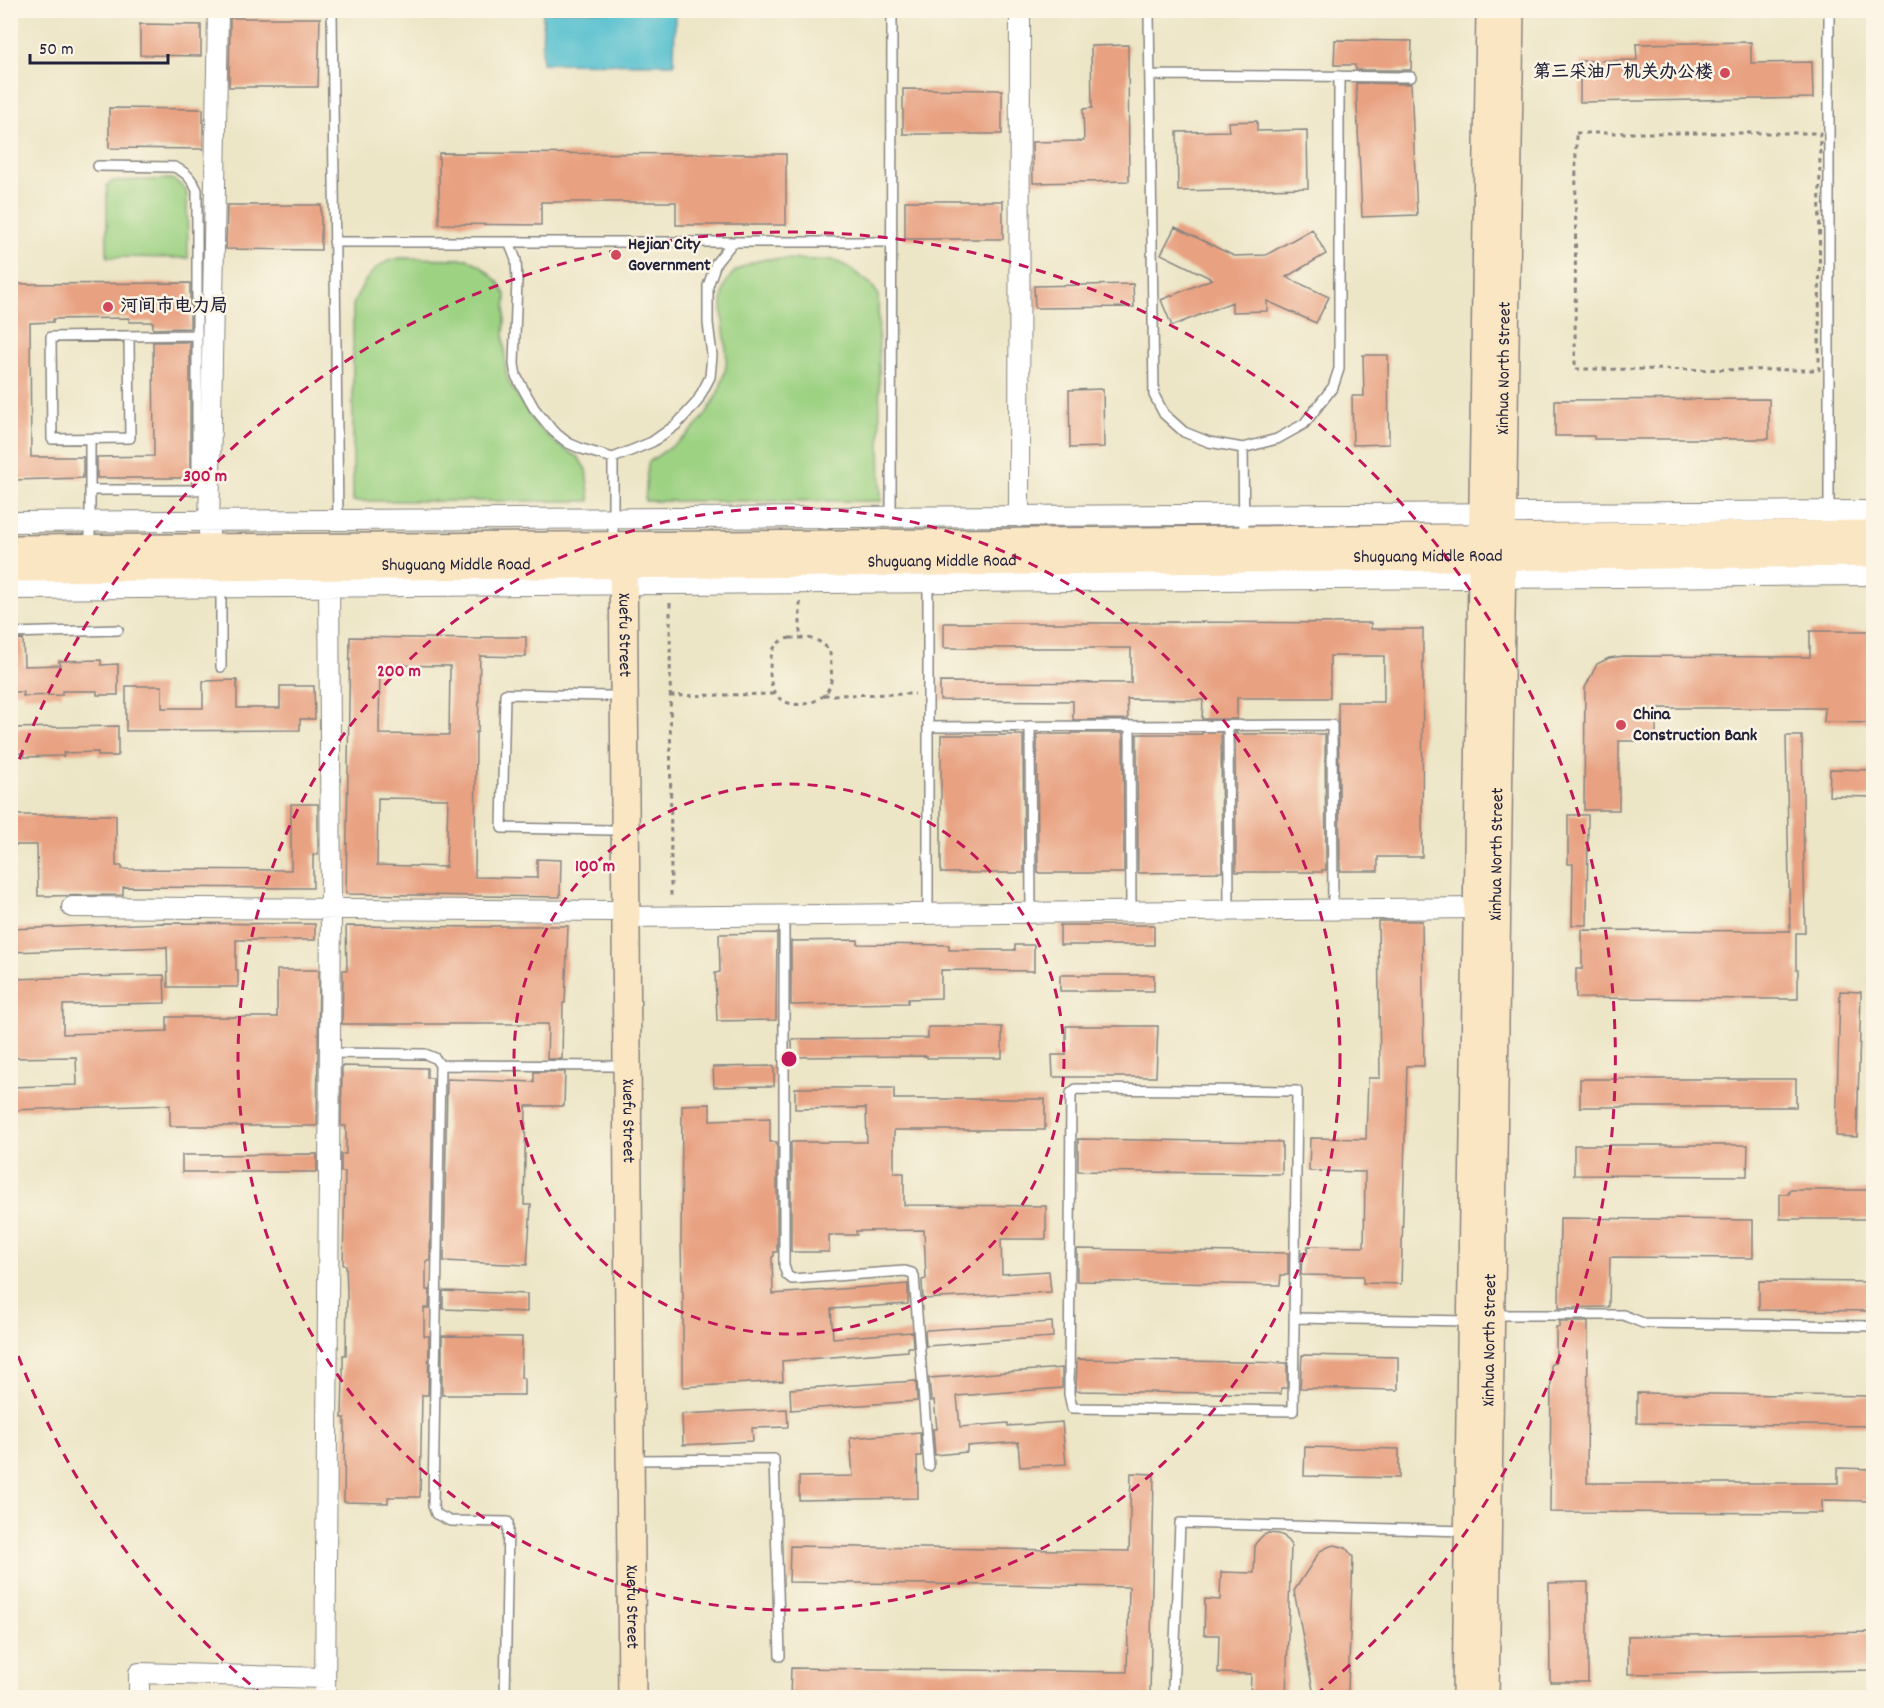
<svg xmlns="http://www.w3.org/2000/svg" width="1884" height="1708" font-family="Dekko,'LXGW WenKai TC',sans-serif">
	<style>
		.green { fill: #9dd283; stroke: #607a5f; stroke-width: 1.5 }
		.water { fill: #54c0cf; stroke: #3b7185; stroke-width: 1.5 }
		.building { fill: #e8a181; fill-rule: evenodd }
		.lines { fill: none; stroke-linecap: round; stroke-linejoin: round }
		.lane-casing { stroke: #878480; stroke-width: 12 }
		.street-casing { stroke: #878480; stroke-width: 22 }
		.secondary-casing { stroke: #878480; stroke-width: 30 }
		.path { stroke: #878480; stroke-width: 3; stroke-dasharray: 4.5 4.5; stroke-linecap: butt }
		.lane { stroke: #fff; stroke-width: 9 }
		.street { stroke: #fff; stroke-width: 20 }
		.secondary { stroke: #fbe6c4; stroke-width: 27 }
		.ring { fill: none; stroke: #c2185b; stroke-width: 3; stroke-dasharray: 10 8 }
		.poi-dot { fill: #d1495b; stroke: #fcf5e5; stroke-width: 2 }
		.labels { text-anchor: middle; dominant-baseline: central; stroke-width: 5; stroke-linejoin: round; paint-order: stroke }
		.poi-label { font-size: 18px; font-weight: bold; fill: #22223b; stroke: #fcf5e5; text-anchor: start }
		.street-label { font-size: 18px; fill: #22223b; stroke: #fcf5e5 }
		.centre { fill: #c2185b; stroke: #fcf5e5; stroke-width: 3 }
		.ring-label { font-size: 18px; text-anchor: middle; font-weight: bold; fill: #c2185b; stroke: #fcf5e5; stroke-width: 5; stroke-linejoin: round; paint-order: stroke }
	</style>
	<rect width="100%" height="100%" fill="#fcf5e5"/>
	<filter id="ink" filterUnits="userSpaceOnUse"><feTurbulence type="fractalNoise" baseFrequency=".0167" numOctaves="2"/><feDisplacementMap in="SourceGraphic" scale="12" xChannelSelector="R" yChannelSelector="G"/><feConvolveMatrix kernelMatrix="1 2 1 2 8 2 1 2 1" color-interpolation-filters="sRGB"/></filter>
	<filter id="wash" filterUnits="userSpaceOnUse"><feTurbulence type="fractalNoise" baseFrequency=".008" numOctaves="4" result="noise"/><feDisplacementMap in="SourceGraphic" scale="24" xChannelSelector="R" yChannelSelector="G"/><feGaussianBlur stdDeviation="1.35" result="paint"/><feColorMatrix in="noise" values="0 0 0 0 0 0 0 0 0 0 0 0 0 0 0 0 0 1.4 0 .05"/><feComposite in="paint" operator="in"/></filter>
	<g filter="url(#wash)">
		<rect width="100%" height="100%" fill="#ece5c6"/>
		<path class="green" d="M172,179l13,9 2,8 1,62 -81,-1v-72l6,-4z
			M400,258l68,1 12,6 19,18 7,13 -2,43 2,33 3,11 26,41 23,21 21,13 7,12 4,31h-237v-196c9,-22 21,-44 47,-47z
			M767,259l66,1 15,7 12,9 11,8 7,10 3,207h-236l3,-38c9,-8 20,-14 30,-21 19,-13 33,-33 42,-54 2,-7 5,-15 6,-22 2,-12 -1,-25 -2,-37 -6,-41 -1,-62 43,-70z"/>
		<path class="water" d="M543,11h132l-1,53 -132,-1z"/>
		<g id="blocks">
			<path class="building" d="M230,18h90l-2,69h-89z
				M140,24l61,1v31l-61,-1z
				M1335,40l77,1 -1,29h-55l-1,-5h-21z
				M1751,42v21l61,-1 1,36 -233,4v-41l57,-1 -1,-16z
				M1128,45l1,136 -96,2 -1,-41 52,-1 -1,-32 9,-1 -1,-62z
				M1356,83l55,1 6,131 -55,2z
				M903,89l99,1v44h-99z
				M109,108l94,1v40l-94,-1z
				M1257,121v10l50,-1 1,58 -130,3 -1,-59 52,-1 -1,-9z
				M439,153l347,1v71h-110v-23h-135v23l-102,-1z
				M905,201h98v38h-98z
				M227,205h94v45l-95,-1z
				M1175,227l59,29 32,-1 46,-26 14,25 -40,23 43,20 -13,26 -49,-22v10l-35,1v-10l-60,24 -11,-26 51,-21 -51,-25z
				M190,283v45l-37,1v-7h-24v-4l-76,1v3l-23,1 1,134h52v21l-69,2v-22l-4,-1v-173z
				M1133,284l1,23 -99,1 -1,-22z
				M153,342h37v136h-93v-21l57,-1z
				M1363,355h25l1,89 -36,1 -1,-49h12z
				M1103,389l1,58 -34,1 -1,-58z
				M1769,399v40h-175v-3h-39v-36z
				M1159,622l212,1v6h52l-1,228h-44v14h-38l-2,-169h46v-46h-54v42h-93v21h-35l1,-19 -76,-1 1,20 -55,1v-19l-133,-1v-18l191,1v-35h-187v-25h215z
				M1810,631h64v92l-50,-1 1,-14h-169v33h-37v69h-35l1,-122 12,-24 12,-6 15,-2 186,1z
				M350,637l132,2v-2h44v20l-46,-1 -2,76h-2l-1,145 62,1v-19l24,1 -1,37 -214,-3zM380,665l70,1 -1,69 -70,-1zM378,798l70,1 -2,68 -69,-2z
				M23,639l1,27 36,-1 -1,-4 42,-1v5l17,-1v31h-21v-4h-35v4l-39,1v-4h-13v-52z
				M237,680v28h43v-22h34l1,33h-15v11l-174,1v-45h36v22h41v-27z
				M118,726v30h-20v-4l-35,1 1,3 -40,1v-4l-14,1v-26z
				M1202,732h19l1,140 -84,1 -1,-139h65z
				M1235,732h2v2h88l1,136h-4v2h-86z
				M1072,733h51l1,140h-86l-1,-139h35z
				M941,735h82l1,138h-83z
				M1786,736h16l3,197h-9v37h2v29l-222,-1v-29h6v-39l208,1z
				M1830,769l44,1v27l-45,-1z
				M291,804h27v51h-5v33l-190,-1v8l-85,1 -1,-51h-27v-30h106v51h6v3l169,1z
				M1568,815h20l-1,110h-15l1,-61h-5z
				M1378,921h44l2,145h-17l-6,218 -38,-1v-7l-62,-1 1,-22h5l1,-7 56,1 1,-75 -56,-1 1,-33 56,1 2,-61h12z
				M161,923l154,1v16h-79v30h2v17h-70l-1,-40 -157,5v-23z
				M1060,925h94v20h-94z
				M346,926l145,1v-1h77l-3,77h-2l-1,56h-15l1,-35h-206l1,-54h4z
				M777,933l-1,87 -59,1 -2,-48 5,-1 -1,-38z
				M858,940v4l91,1v5h66v-5h19v26l-93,-1v28l-33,1v4l-117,2v-64z
				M277,970h42l-2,156h-147v-21l-160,5v-23l67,-2 -1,-28 -66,1v-79l154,-4 1,28 -102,2v29l104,-3v-14h110z
				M1060,975h94v16h-94z
				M1840,991l21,1 -4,145 -21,-1z
				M1066,1026h92l-2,51h-103l-1,-22h14z
				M928,1027h74v31h-75v-2l-135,1v-18l136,-1z
				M342,1066l85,2v10h6l-3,183h-4v29h4l-1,18h-5v28h5l-1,59h-6l-2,102h-32v6l-44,-1 1,-84h-3l1,-43v-20h3l1,-64 -1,-26h-3l2,-93h-4v-18h5v-28h-5z
				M774,1066v20l-60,1 -1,-20z
				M534,1072h31l-1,34h-38l-2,99h7l-4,60 -83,-4 3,-182 87,3z
				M1580,1079h216v28h-216z
				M795,1088h99v11h151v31h-151v43h10v32l142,1v33h-45l1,35 47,-3 2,21 -128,7 -1,-19 4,-1 -2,-49 -68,1 1,4h-28v17h-38v-110h76l-1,-34 -71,1z
				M710,1104v16l60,-2v24h7v110h-3v4l-2,1 1,37 135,-10v20l-77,5 2,29 79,-6 1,15h-5v4l-126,10 1,20 -100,6v-95h-1l-1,-51 1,-136z
				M1078,1139l204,3v32l-204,-3z
				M1574,1145h174l-1,31 -173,-1z
				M317,1154v18h-135v-17z
				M1789,1190h85v29h-94v-25h9z
				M1560,1218l193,2v38l-143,-1 -1,50 -50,1z
				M1077,1249l211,4v22h-7l-1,10 -203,-4z
				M1759,1281l115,1v29l-115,-1z
				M443,1291l84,3v18l-84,-3z
				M1052,1322l1,15 -127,9 -1,-15 2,-1z
				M1559,1322h29l-1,161h251v-15l36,1v32l-52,-1v13l-272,-1 1,-148 5,-1v-36h3z
				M442,1336l80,1 -1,41h3v17h-82z
				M1302,1355l96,2v33l-98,-2z
				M1077,1359l210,4v25h-6v6l-205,-3z
				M1062,1368v20l-105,8 3,31 48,-4v3l54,-4 4,42 -46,3 -2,-25 -51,4v6l-32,3 -2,-26h4l-3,-29 -3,1 -2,-23z
				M916,1381l1,20 -126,9 -1,-21z
				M1637,1393l237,3v30l-237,-3z
				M787,1409l1,18 -36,1 1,13 -70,4 -1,-31z
				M920,1432l1,24h-4l1,42 -119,2v-23l54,-1 -3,-38z
				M1305,1447l94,2v29l-95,-2z
				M1131,1473l23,1 -4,224h-360l1,-30 336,4 2,-85 -340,-5 1,-36 339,5z
				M1268,1533l11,1 5,2 7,9 -5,153h-36l1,-24 -33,-1 1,-38h-15l1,-36 15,1 1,-28 33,1 1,-29 7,-8z
				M1335,1545l11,3 7,9 -5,133 -8,8h-20l-7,-8 -19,-99 26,-40 10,-5z
				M1588,1582v100h-38l-1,-99z
				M1874,1632v38l-246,4v-38z"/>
		</g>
	</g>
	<g filter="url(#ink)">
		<use href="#blocks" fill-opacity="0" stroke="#878480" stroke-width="1.5"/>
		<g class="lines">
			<g class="lane-casing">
				<path id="lane" d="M332,10l6,510
					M1829,10v501
					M1149,12l5,383 10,19 20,18 25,10 34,6 34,-9 27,-15 29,-37 6,-18v-293
					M1150,75l261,2
					M334,242h557
					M509,242l7,18 1,20 -3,84 2,12 18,32 19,23 15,12 14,6 31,9 39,-16 24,-17 21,-23 13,-25 2,-22 -4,-32v-37l8,-23 17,-21
					M129,336l1,102 -78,1 -1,-102 146,-2
					M1243,448l1,91
					M90,490h107v-300c-6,-12 -11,-18 -23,-23l-76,-1
					M891,517l1,-507
					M613,542v-84
					M90,547v-108
					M928,581v333
					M221,587v80
					M10,633l108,-3
					M609,696l-104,-2 -3,134 108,2
					M1228,725l1,185
					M1030,726l1,187
					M1130,726l1,185
					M928,727l404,-2 1,184
					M784,915v351l3,9 5,4 113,-8 7,2 2,3 15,190
					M330,1053l95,1 10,4 5,7 -7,441 3,8 14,7 58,1 -3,176
					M440,1065l172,1
					M1076,1089l221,2 -4,320 -221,-3 -3,-14 2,-301z
					M1492,1315h131l20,8 231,3
					M1294,1318l174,3
					M633,1460l141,-1 6,197
					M1176,1698l-3,-9 7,-166 285,8"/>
			</g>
			<g class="street-casing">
				<path id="street" d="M1019,517l1,-507
					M10,522l1864,-11
					M209,533l9,-523
					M10,589l1864,-14
					M72,907l539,4
					M626,917l851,-9
					M139,1698v-25l186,5
					M325,1698l6,-789 -2,-334"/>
			</g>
			<g class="secondary-casing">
				<g id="secondary">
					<path id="s1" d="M623,547l9,1151"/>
					<path d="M10,549l719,-4 1145,-11"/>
					<path id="s2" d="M10,568l719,-4 1145,-11"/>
					<path d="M1466,1698l24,-1688"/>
					<path id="s3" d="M1485,1698l25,-1688"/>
				</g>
			</g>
			<path class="path" d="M1576,133h244l-1,237 -244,-1z
				M800,602v36
				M670,603l1,296
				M790,638c19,0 27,-2 40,13 0,11 4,27 -1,37 -9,18 -40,22 -52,8 -6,-7 -6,-14 -7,-22 0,-17 1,-33 20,-36z
				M824,695l91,-1
				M670,696l105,-2"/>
			<use href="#lane" class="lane"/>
			<use href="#street" class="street"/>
			<use href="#secondary" class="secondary"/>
		</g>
	</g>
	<g class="ring">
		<circle cx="789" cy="1059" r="275"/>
		<circle cx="789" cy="1059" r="551"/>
		<path d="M264 1696A826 826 0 0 1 13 1342M13 776A826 826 0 1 1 1314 1696"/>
	</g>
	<g class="poi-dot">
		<circle cx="1725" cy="73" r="6"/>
		<circle cx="616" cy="255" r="6"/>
		<circle cx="108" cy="307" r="6"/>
		<circle cx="1621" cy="725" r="6"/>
	</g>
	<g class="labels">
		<g class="poi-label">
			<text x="1713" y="73" text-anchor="end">第三采油厂机关办公楼</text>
			<text x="628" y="245">Hejian City<tspan x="628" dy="21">Government</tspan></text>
			<text x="120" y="307">河间市电力局</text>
			<text x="1633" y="715">China<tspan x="1633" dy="21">Construction Bank</tspan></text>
		</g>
		<g class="street-label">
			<text stroke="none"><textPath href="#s3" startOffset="1330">Xinhua North Street</textPath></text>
			<text stroke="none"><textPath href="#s2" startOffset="1418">Shuguang Middle Road</textPath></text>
			<text stroke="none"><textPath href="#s2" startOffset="932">Shuguang Middle Road</textPath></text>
			<text stroke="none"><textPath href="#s2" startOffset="446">Shuguang Middle Road</textPath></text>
			<text stroke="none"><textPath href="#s1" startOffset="88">Xuefu Street</textPath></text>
			<text stroke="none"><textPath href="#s3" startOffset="844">Xinhua North Street</textPath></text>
			<text stroke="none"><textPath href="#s1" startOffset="574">Xuefu Street</textPath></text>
			<text stroke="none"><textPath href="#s3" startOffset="358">Xinhua North Street</textPath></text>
			<text stroke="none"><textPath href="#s1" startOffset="1060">Xuefu Street</textPath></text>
		</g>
	</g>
	<circle cx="789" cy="1059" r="9" class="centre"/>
	<g class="ring-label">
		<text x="205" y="481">300 m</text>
		<text x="399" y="676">200 m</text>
		<text x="595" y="871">100 m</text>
	</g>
	<rect width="1884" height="1708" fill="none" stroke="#fcf5e5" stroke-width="36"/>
	<path d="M30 54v9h138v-9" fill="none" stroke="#22223b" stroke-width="3"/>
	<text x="39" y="54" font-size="18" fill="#22223b" stroke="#fcf5e5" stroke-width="4.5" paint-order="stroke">50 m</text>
</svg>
